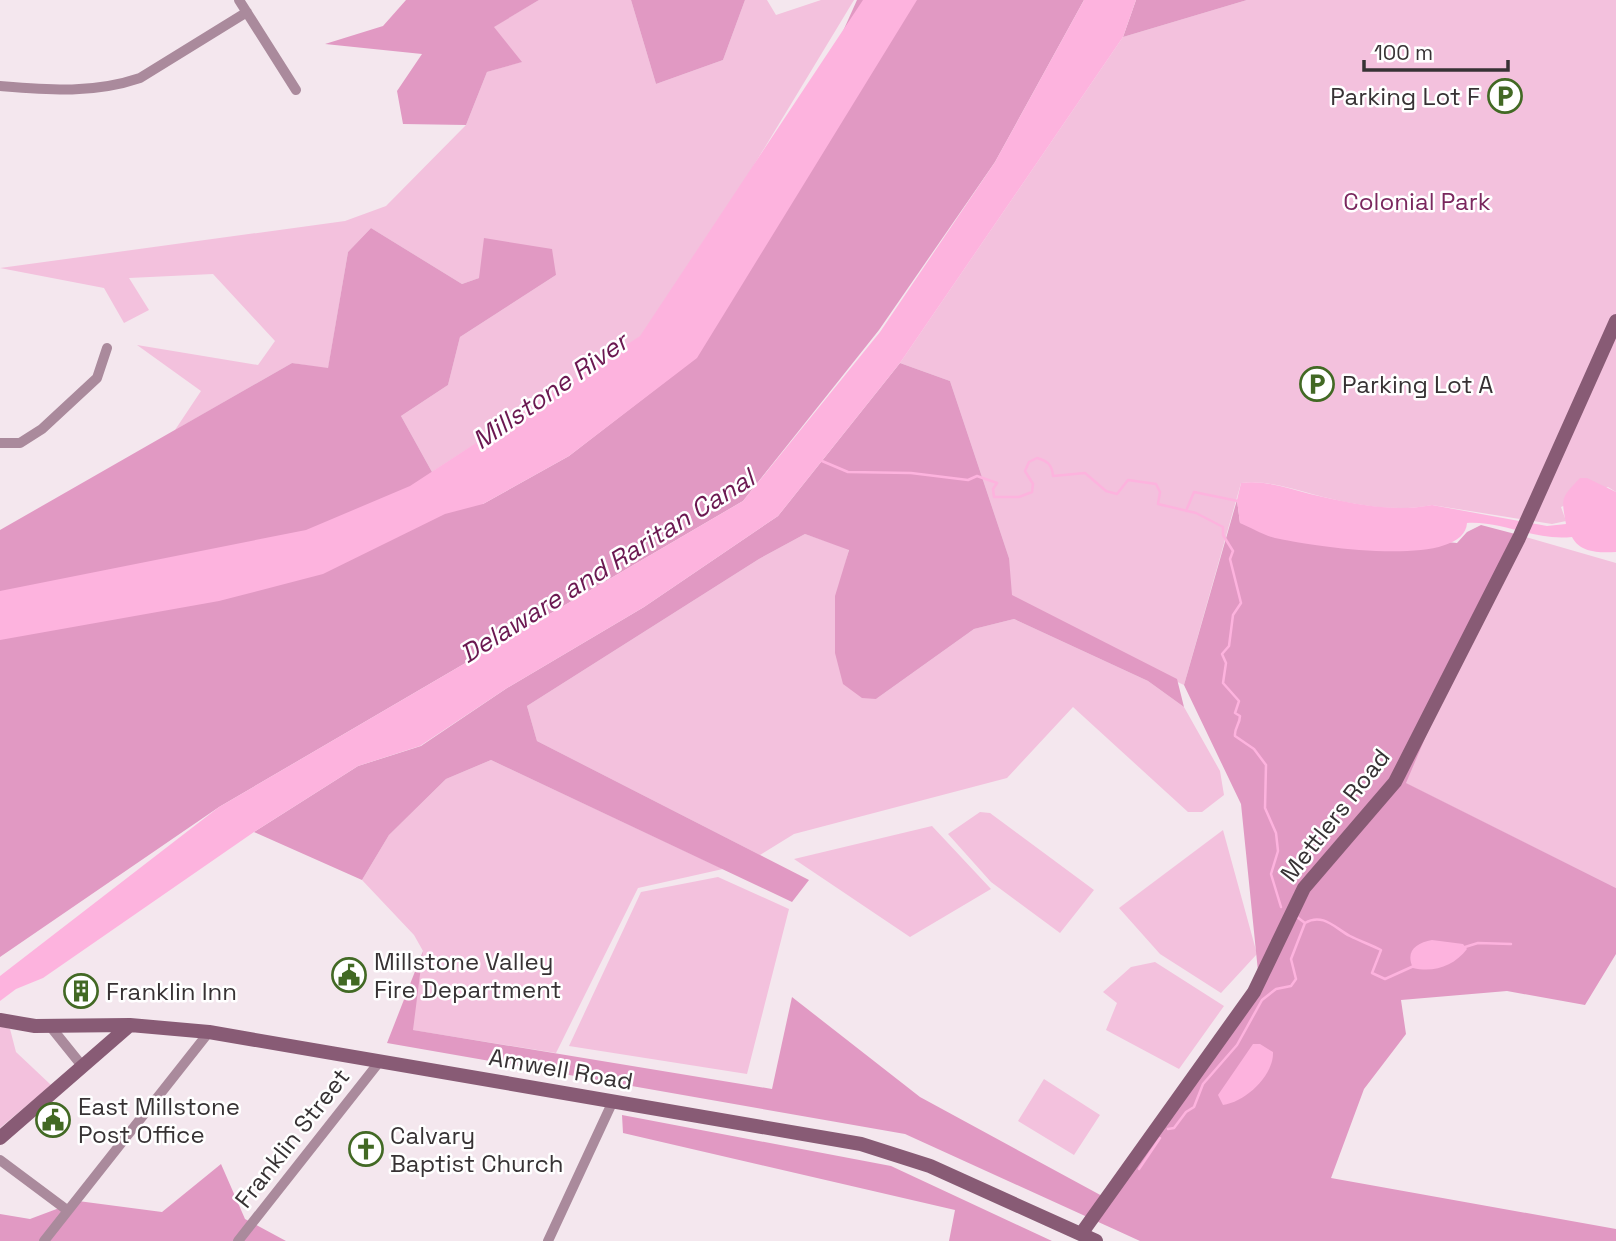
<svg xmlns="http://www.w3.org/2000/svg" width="1616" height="1241" font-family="'Space Grotesk',sans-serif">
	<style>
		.green { fill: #f3c1dd }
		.forest { fill: #e199c3 }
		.water { fill: #fdb3de }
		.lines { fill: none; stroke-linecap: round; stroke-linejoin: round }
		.stream { stroke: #fdb3de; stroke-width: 2.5 }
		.street { stroke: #aa8a9c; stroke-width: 10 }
		.secondary { stroke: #885b75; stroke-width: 14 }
		.labels { text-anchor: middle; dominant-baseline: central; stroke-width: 5; stroke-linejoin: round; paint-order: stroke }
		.poi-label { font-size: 24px; fill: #373234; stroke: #fff; text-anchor: start }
		.park-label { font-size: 24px; fill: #7a275e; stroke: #fff }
		.street-label { font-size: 24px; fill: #373234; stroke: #fff }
		.water-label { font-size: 26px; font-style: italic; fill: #6b1851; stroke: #fff }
	</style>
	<rect width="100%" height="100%" fill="#f4e7ee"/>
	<path class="green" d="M539,0h92l25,84 67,-24 22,-60h22l9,15 45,-15h33l-106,175 -107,161 -209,136 -31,-56 47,-31 12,-48 96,-62 -77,3 -17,6 -91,-56 -23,24 -20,117 -36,-6 -117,67 26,-39 -64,-46 121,20 17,-24 -62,-67 -84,4 20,32 -25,13 -20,-35 -104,-20 345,-47 41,-15 80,-81 21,-53 34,-10 -28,-35z
		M1247,0h369v492l-8,-5 -47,20 5,14 -14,3 -120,-19c-39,8 -82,-1 -120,-11 -24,-6 -46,-14 -71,-11l-57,202 -182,-84 7,-43 -59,-177 -50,-18 223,-326z
		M805,534l44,15 -6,24 33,126 98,-70 40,-10 134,62 36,26 36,64 4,24 -22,17h-14l-115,-105 -66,71 -213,56 -34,21 -223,-114 -10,-35 232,-147z
		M1519,535l97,28v325l-211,-105 63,-146z
		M491,760l232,109 -85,19 -82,165 -144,-23 11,-79 -9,-16 -52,-55 27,-45 57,-56z
		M980,812l10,1 104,77 -34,43 -69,-51 -43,-48z
		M932,826l59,63 -81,48 -116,-78z
		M1223,830l34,124 -36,39 -61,-39 -41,-46z
		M718,877l71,32 -42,165 -178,-28 72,-154z
		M1155,962l69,44 -45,63 -73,-39 11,-27 -14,-11 28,-25z
		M0,1026l10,3 6,23 35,33 -51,43z
		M1044,1079l56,36 -26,40 -56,-34z"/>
	<path class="forest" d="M406,0h133l-45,27 28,35 -35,10 -21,53 -63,-1 -6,-33 25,-37 -97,-10 58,-18z
		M631,0h114l-22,60 -67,24z
		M857,0h227l-89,162 -116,168 -136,171 -524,306 -219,150v-427l292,-167 36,5 20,-116 23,-24 91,56 17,-6 5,-40 68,11 4,26 -96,62 -12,48 -47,31 31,56 51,32 86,-48 128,-99z
		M1136,0h111l-124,37z
		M900,363l50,18 59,177 3,37 165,84 7,28 -36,-26 -134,-62 -40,10 -98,70 -14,-1 -19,-14 -8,-31v-57l14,-46 -44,-16 -46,25 -232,147 10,35 272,139 -17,22 -301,-142 -45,19 -57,56 -27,45 -108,-48 104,-66 63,-20 86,-58 137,-81 134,-91z
		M1237,500l3,23 217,20 10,-11 14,-7 38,10 -51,102 -62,146 210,105v66l-31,51 -78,-14 -106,9 5,34 -42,55 -33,89 285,51v12h-476l-235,-107 -518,-91 36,-92 -10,79 359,59 20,-92 128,100 184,100 155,-216 -18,-177 -57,-119z
		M622,1115l269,51 161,75h-103l6,-31 -332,-77z
		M221,1164l24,55 41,22h-286v-27l30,5 48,-18 84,11z"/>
	<path class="water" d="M863,0h54l-220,358 -128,98 -86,48 -38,10 -122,60 -104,27 -219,39v-49l306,-61 104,-44 230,-150z
		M1084,0h52l-13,37 -223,326 -122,153 -134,91 -137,81 -87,58 -62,20 -104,66 -211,146 -27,11 -16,12v-25l219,-169 524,-306 137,-169 115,-170z
		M1580,478h7l29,14v60c-16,1 -36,1 -44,-15 -39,4 -68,-16 -105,-14 -3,47 -155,23 -187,16 -14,-2 -28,-11 -40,-16l-3,-23 4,-17c24,-3 46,5 69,11 39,9 82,19 122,11l115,21 19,-2c-5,-27 -5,-26 14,-46z
		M1432,940l31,4 4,5c-13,17 -33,24 -54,19 -8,-17 3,-25 19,-28z
		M1253,1044h7l13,8c1,23 -27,50 -50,53l-5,-10z"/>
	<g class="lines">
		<path class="stream" d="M822,461l26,11 63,1 57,7 9,-4 20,7 -4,6 1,8h25l13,-5 1,-8 -8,-13 4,-9 8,-4c11,3 15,7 16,18l32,-3 21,18 11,3 11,-14 28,4 4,8 -2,12 38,9 27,14v8l10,16 -3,8 11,44 -8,12 -4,31 -7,8 4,9 -3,20 16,18 -4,12 5,3c0,8 -6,12 -5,20l19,13 12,16 -1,43 11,25 2,18 -7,23 10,33
			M1186,511l8,-19 44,9
			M1305,923c18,-11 31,6 45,13 10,5 21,9 31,14l-9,23 13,6 31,-14
			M1465,947l13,-4 33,1
			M1168,1129l6,-1 12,-16 8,-5 9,-23 34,-39 25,-45 14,-11 15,-3 5,-7 -5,-20 14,-36 -8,-6
			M1139,1169l21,-31"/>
		<path class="street" d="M239,0l57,90
			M0,86c49,4 93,8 140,-8l107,-66
			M0,443h20l22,-14 55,-51 10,-30
			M50,1026l33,41
			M0,1160l67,50
			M44,1241l165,-209
			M238,1241l142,-180
			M548,1241l65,-140"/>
		<path class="secondary" d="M0,1020l35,6 95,-1 79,7 652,112 69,22 166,75
			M0,1138l130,-113
			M1081,1234l173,-242 50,-104 91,-106 124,-244 97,-217"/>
	</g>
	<defs>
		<g id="parking-ring" transform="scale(1.75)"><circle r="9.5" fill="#fff" stroke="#426924" stroke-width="1.5"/><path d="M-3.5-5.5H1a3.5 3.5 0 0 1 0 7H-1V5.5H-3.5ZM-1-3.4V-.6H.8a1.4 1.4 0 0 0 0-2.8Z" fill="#426924"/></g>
		<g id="civic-ring" transform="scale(1.75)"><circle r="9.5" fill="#fff" stroke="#426924" stroke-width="1.5"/><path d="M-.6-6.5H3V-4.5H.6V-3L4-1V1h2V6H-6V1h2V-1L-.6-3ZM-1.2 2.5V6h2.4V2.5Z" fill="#426924"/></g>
		<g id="building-ring" transform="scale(1.75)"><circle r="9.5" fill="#fff" stroke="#426924" stroke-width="1.5"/><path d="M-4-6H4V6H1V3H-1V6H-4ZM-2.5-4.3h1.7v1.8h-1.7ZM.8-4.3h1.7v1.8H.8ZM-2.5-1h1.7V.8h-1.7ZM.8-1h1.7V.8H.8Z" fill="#426924"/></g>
		<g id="church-ring" transform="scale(1.75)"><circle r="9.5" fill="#fff" stroke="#426924" stroke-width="1.5"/><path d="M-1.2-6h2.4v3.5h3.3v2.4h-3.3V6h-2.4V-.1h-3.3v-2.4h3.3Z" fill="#426924"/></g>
	</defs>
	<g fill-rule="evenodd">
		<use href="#parking-ring" x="1505" y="96"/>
		<use href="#parking-ring" x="1317" y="384"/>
		<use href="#civic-ring" x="349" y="975"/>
		<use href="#building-ring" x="81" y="991"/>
		<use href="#civic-ring" x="53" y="1120"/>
		<use href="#church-ring" x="366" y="1149"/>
	</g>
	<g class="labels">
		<g class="poi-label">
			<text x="1480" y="96" text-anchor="end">Parking Lot F</text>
			<text x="1342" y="384">Parking Lot A</text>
			<text x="374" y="961">Millstone Valley<tspan x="374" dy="28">Fire Department</tspan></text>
			<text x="106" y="991">Franklin Inn</text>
			<text x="78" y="1106">East Millstone<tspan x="78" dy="28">Post Office</tspan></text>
			<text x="390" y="1135">Calvary<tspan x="390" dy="28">Baptist Church</tspan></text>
		</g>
		<g class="park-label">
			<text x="1417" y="201">Colonial Park</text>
		</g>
		<g class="street-label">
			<text transform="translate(1335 815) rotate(-52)">Mettlers Road</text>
			<text transform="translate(561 1069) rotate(10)">Amwell Road</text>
			<text transform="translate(292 1138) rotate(-52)">Franklin Street</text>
		</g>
		<g class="water-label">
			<text transform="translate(550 391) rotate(-35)">Millstone River</text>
			<text transform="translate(607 566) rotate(-32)">Delaware and Raritan Canal</text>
		</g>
	</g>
	<path d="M1364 60v10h144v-10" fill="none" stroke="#373234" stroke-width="3.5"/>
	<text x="1374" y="60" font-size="21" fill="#373234" stroke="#ffffff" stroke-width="5" paint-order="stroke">100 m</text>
</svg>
